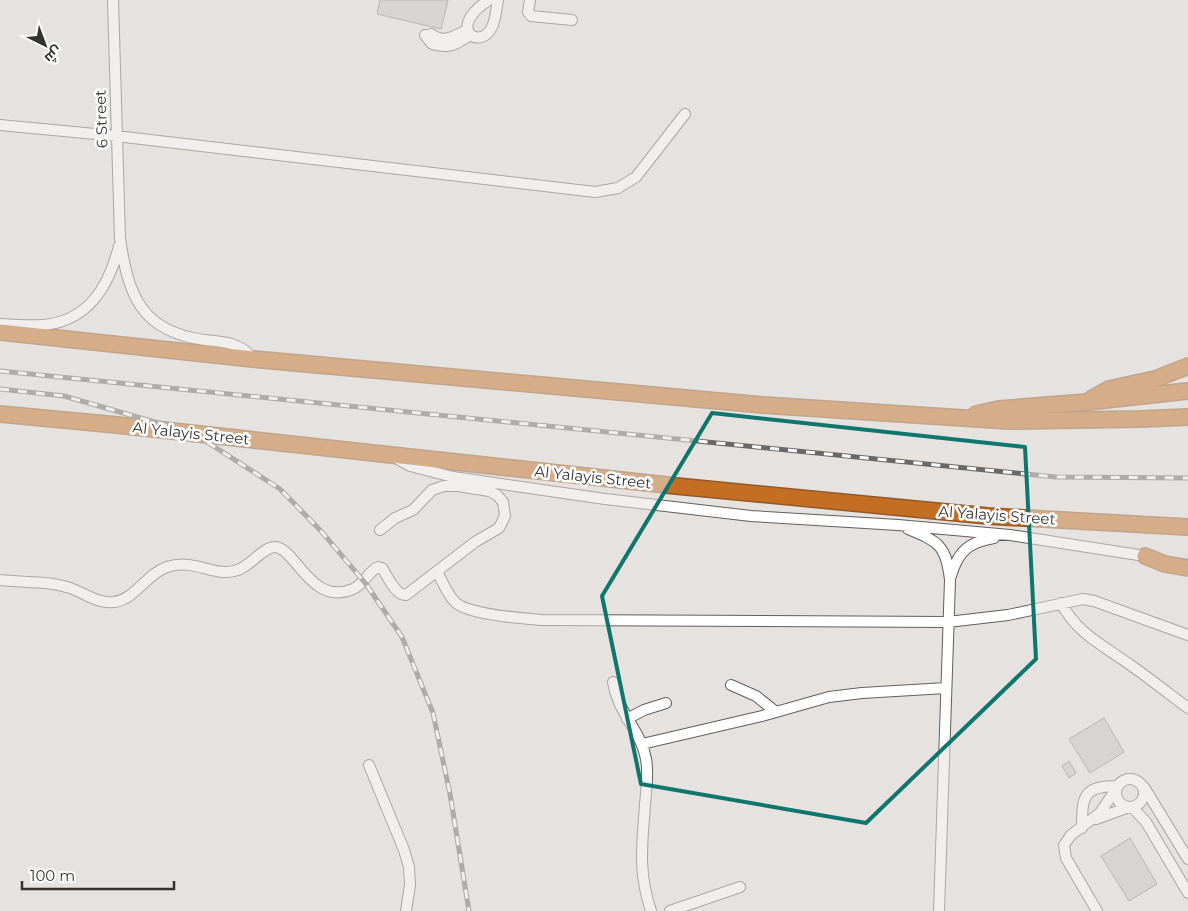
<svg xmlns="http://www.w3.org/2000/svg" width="1188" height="911" font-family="Montserrat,Cairo,sans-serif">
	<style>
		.building { fill: #c7c4c8; stroke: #817e82 }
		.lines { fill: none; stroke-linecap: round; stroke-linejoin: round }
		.minor-casing { stroke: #635e5c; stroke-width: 12 }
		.highway-casing { stroke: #925928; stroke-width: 18 }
		.minor { stroke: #fff; stroke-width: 10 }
		.highway { stroke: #c46e23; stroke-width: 15 }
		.rail-casing { stroke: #6a6866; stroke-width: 5 }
		.rail { stroke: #fff; stroke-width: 3; stroke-dasharray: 9; stroke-linecap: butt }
		.marked { fill: none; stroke: #0f766e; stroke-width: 4; stroke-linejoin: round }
		.labels { text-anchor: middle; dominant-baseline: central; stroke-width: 5; stroke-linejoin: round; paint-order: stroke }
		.street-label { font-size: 15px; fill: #353332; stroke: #fff }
	</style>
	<rect width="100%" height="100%" fill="#e6e2df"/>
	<path class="building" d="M380,0h68l-7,29 -64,-15z
		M1104,718l20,34 -34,21 -21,-34z
		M1069,761l7,12 -7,5 -7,-12z
		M1130,838l27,46 -28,17 -28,-45z"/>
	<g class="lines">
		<g class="minor-casing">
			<path id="minor" d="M113,0l7,238c8,57 21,94 85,102 19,2 35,2 48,19
				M489,0c-44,28 -9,52 3,27 4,-8 4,-18 6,-27
				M530,0l-2,12 3,4 41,4
				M431,34c13,10 23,2 36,-4
				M425,35l7,9c18,5 23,1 38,-9
				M0,125l116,11 479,56 23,-4 18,-11 49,-63
				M0,324c14,1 29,2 43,1 46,-4 66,-39 76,-79
				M394,457l16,9 43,11 152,22 146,17 147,9 112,10 135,21
				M908,529c31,13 38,16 42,51l-11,331
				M437,571c5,10 10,23 18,31 13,13 67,16 87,18l406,2 60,-7 75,-16 11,2 94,34
				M951,576c7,-25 18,-34 43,-38
				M0,580c25,3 51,0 75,10 12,5 25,14 39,12 22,-3 32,-28 53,-35 26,-9 44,9 67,4 16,-3 28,-24 41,-24 21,1 36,60 78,42 11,-5 15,-17 25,-22l4,1c6,9 13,27 24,27l69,-53 24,-14 6,-12 -2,-14 -6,-7 -8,-4 -31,-5h-14l-12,4 -19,20 -18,8 -15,12
				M1061,603c17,31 40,41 68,61 20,14 39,29 59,44
				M613,682c5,32 28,48 33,77 3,15 0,31 -1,46 -3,40 -7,67 6,106
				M731,685l25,11 20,16
				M627,719l17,-9 22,-7
				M642,744l120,-28 67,-19 33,-4 84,-5
				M369,765l35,85 5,17 1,18 -4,26
				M1116 793a14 14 0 1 1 28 0a14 14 0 1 1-28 0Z
				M1144,787l44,72
				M1132,807l14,15 42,71
				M1096,819l33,-12
				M1082,828c0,-32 1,-42 36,-42
				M670,911l70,-24
				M1097,911l-31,-53 -2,-13 7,-10 29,-22 16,-24"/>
		</g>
		<g class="highway-casing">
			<path id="highway" d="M0,332l253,27 510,46 246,16 132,-2 47,-2
				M1091,399l18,-10 46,-10 33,-13
				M0,414l117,11 559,61 312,30 200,11
				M976,414l23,-5 88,-7 101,-11
				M1145,556l20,8 23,4"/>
		</g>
		<use href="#minor" class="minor"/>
		<use href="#highway" class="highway"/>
		<g class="rail-casing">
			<path id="rail" d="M0,371l1056,106 132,1
				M0,389l64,7 129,37 87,56 41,42 45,53 36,53 31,76 17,81 19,117"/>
		</g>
		<use href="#rail" class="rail"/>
	</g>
	<path d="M0 0H1188V911H0ZM712,413l313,34 11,212 -170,164 -225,-39 -39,-188z" fill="#e6e2df" fill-opacity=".55" fill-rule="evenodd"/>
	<path class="marked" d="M712,413l313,34 11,212 -170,164 -225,-39 -39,-188z"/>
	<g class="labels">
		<g class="street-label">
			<text transform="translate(101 119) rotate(-92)">6 Street</text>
			<text transform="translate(191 433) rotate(6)">Al Yalayis Street</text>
			<text transform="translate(593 477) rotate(6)">Al Yalayis Street</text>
			<text transform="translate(997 515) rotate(4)">Al Yalayis Street</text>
		</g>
	</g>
	<g transform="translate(45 45) rotate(138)" stroke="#ffffff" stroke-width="4" paint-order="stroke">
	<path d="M0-4L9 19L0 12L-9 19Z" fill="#353332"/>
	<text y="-8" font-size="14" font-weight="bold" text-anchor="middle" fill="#353332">ش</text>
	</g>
	<path d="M22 881v8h152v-8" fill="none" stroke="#353332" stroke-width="2.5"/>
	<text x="30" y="881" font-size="15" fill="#353332" stroke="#ffffff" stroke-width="4" paint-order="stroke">100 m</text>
</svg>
